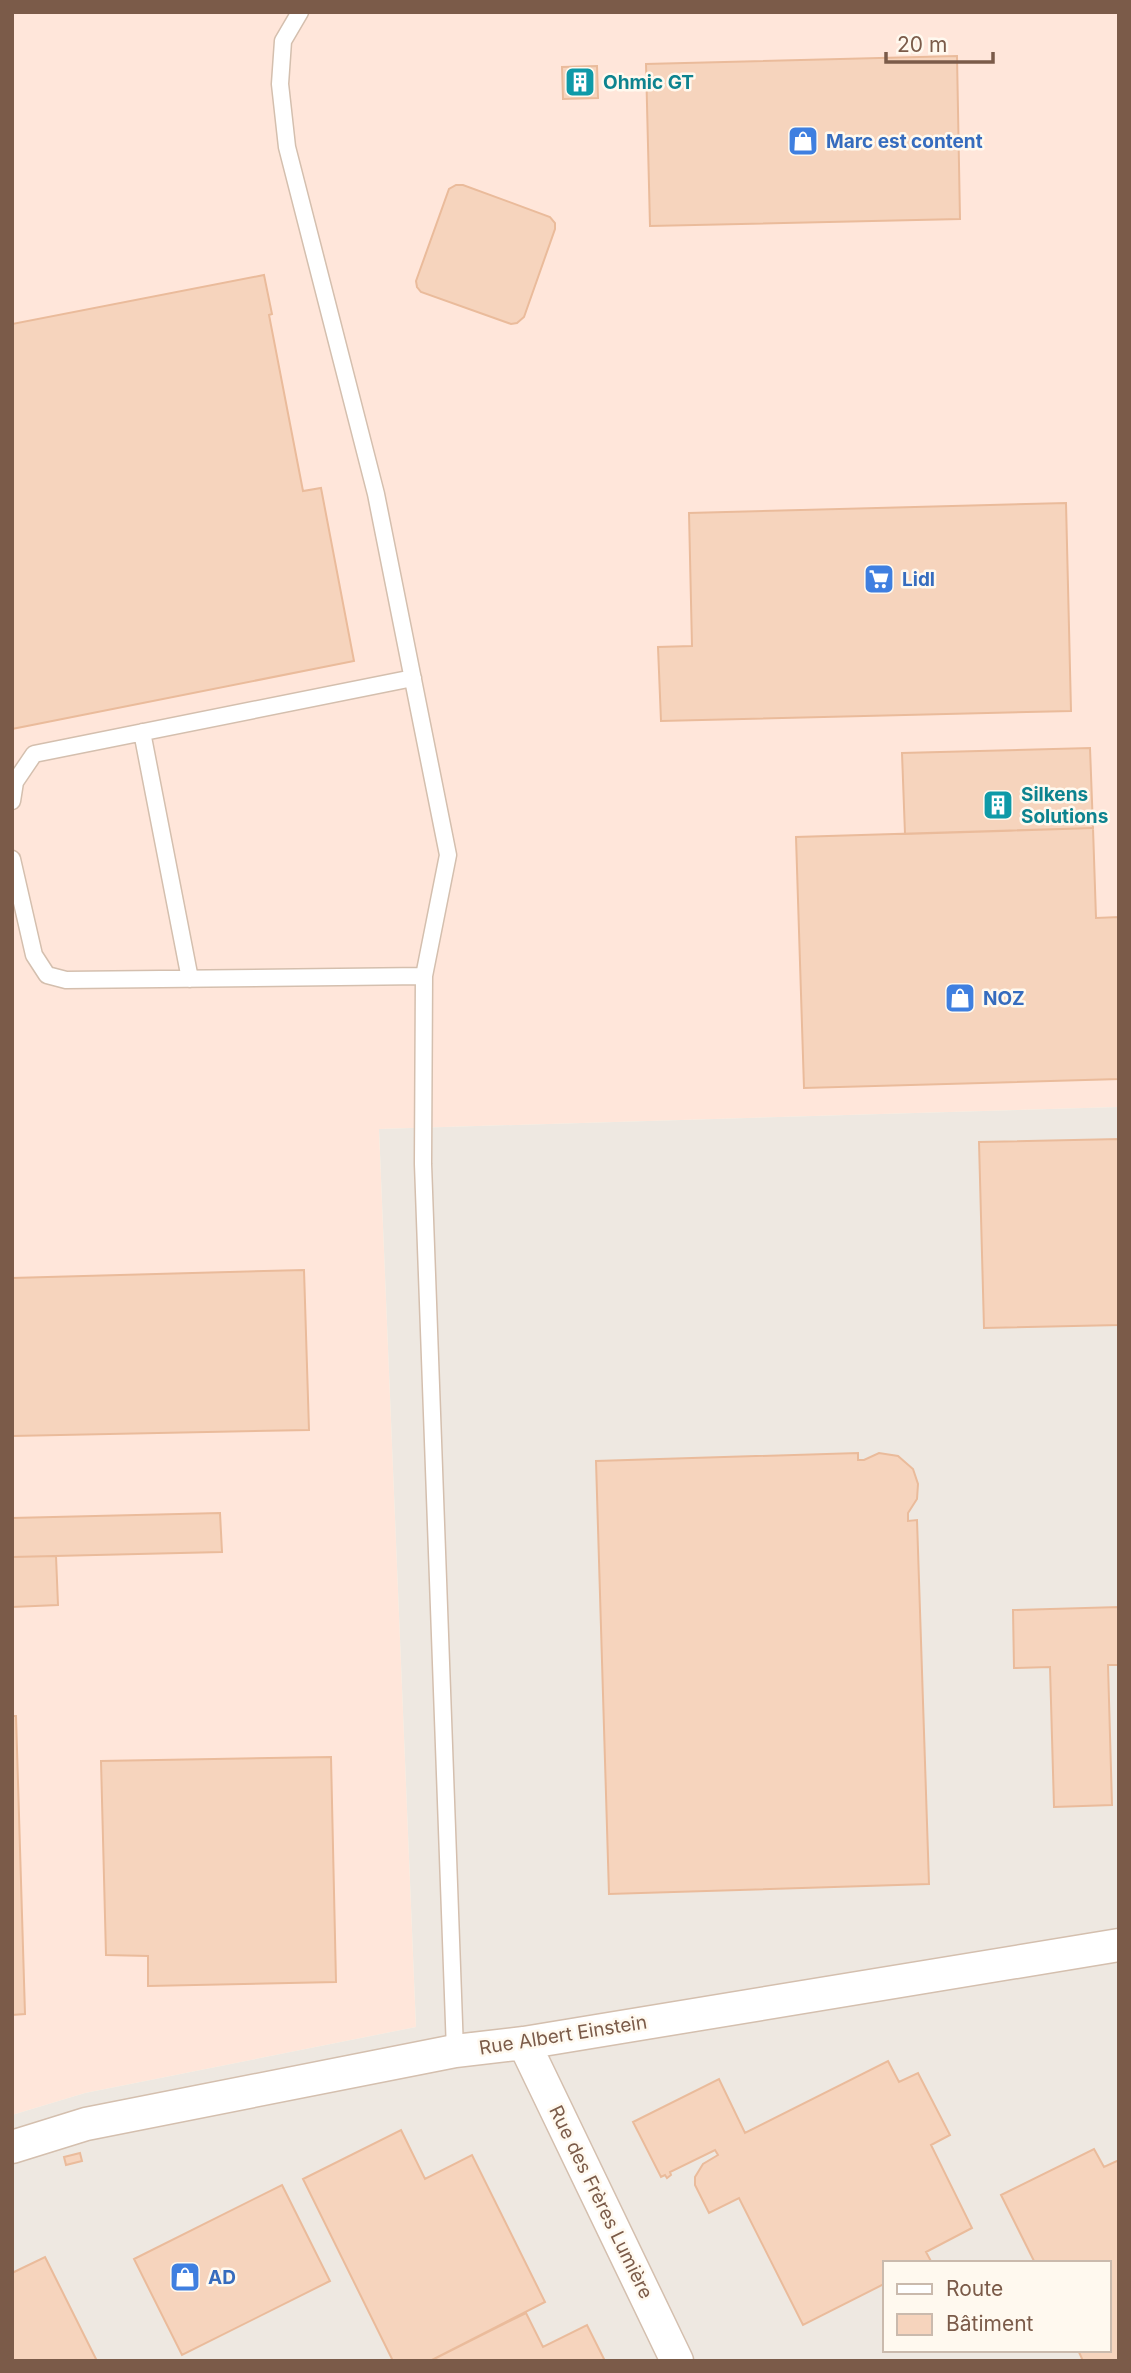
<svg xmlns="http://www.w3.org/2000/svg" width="1131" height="2373" font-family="Inter,sans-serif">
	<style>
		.commercial { fill: #ffe6da }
		.industrial { fill: #eee8e1; fill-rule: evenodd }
		.building { fill: #f6d4bd; stroke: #eabb9b; stroke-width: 2 }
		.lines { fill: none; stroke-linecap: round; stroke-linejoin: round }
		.service-casing { stroke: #d4bfae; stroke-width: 19 }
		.minor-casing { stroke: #d4bfae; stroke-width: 35 }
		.service { stroke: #fff; stroke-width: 16 }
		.minor { stroke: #fff; stroke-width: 32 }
		.labels { text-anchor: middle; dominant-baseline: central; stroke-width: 5; stroke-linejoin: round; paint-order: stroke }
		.culture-label { font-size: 19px; font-weight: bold; fill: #0d838f; stroke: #fff9ef; text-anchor: start }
		.shop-label { font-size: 19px; font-weight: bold; fill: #366cbe; stroke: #fff9ef; text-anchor: start }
		.street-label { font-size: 19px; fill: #7b5b49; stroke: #fff9ef }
	</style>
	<rect width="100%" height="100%" fill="#fef6e7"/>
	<path class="commercial" d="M12,12h1107v1095l-740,22 37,898 -331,66 -73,22z"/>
	<path class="industrial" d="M1119,1107v1254h-1107v-246l73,-22 331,-66 -37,-898zM884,2263h224v87h-224z"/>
	<path class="building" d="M957,56l3,163 -310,7 -4,-162z
		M597,66l1,32 -35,1 -1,-32z
		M456,185h7l87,32 5,6v6l-31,88 -7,6 -6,1 -90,-32 -4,-5 -1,-6 33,-92z
		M264,275l8,39 -3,1 34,176 18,-3 33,173 -342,68v-405z
		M1066,503l5,208 -410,10 -3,-74 34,-1 -3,-133z
		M1090,748l3,80 -188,6 -3,-81z
		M1093,828l3,90 23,-1v162l-315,9 -8,-251z
		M1119,1139v186l-135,3 -5,-186z
		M304,1270l5,160 -297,6v-158z
		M858,1453v7h6l15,-7 19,3 15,13 5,15 -1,15 -9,14v8l9,-1 12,364 -320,10 -13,-433z
		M220,1513l2,39 -210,5v-39z
		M56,1556l2,49 -46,2v-50z
		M1119,1607v58h-11l4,140 -58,2 -4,-140 -36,1 -1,-58z
		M12,1716h4l9,298 -13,1z
		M331,1757l5,225 -188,4v-30l-42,-1 -5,-194z
		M888,2061l11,21 19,-9 32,62 -19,10 41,83 -46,24 6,11h-48v21l-81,41 -64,-127 -30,15 -14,-28v-8l8,-13 15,-9 -3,-5 -45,22 1,3 -4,3 -2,-3 -4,2 -28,-55 86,-43 26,54z
		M401,2130l24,49 47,-24 73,147 -115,59h-37l-90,-182z
		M1094,2149l10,18 15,-7v201h-36l-5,-11h30v-87h-73l-34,-68z
		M80,2153l2,8 -16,4 -2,-8z
		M282,2185l48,96 -148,74 -48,-96z
		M45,2257l52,104h-85v-88z
		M526,2313l17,34 44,-22 18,36h-175z"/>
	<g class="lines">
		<g class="service-casing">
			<path id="service" d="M300,12l-17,29 -3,43 7,63 89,347 72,361 -24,121 -1,188 32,887
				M142,732l48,247
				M12,801l3,-19 19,-28 379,-76
				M12,859l22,96 13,20 19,5 358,-4"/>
		</g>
		<g class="minor-casing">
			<path id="minor" d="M524,2043l153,318
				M12,2147l74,-23 369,-73 69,-8 595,-98"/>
		</g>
		<use href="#service" class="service"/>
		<use href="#minor" class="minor"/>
	</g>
	<defs>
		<g id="building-square" transform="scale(1.575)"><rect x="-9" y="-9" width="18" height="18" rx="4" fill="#0f9aa8" stroke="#fff9ef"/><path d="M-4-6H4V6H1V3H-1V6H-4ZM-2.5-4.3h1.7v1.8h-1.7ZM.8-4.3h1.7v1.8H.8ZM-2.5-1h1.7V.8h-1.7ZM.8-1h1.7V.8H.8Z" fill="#fff"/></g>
		<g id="shop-square" transform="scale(1.575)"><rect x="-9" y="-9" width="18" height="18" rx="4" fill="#3f7fe0" stroke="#fff9ef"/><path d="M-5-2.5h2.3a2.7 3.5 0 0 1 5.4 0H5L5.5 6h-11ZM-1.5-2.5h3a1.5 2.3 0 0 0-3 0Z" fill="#fff"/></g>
		<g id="supermarket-square" transform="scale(1.575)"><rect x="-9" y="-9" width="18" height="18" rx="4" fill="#3f7fe0" stroke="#fff9ef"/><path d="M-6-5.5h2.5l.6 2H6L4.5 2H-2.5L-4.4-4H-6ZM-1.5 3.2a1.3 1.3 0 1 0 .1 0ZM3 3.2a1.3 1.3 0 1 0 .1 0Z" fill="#fff"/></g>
	</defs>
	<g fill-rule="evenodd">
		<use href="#building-square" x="580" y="82"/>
		<use href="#shop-square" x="803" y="141"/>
		<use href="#supermarket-square" x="879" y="579"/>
		<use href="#building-square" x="998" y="805"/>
		<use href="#shop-square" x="960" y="998"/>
		<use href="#shop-square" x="185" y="2277"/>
	</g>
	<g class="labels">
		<g class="culture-label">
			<text x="603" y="82">Ohmic GT</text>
			<text x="1021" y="794">Silkens<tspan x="1021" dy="22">Solutions</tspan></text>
		</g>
		<g class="shop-label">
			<text x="826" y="141">Marc est content</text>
			<text x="902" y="579">Lidl</text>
			<text x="983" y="998">NOZ</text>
			<text x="208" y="2277">AD</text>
		</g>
		<g class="street-label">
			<text transform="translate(563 2035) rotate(-9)">Rue Albert Einstein</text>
			<text transform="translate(601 2202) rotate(64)">Rue des Frères Lumière</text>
		</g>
	</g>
	<rect width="1131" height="2373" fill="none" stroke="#7b5b49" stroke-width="28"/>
	<rect x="883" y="2261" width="228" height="91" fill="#fff9ef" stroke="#cabaad" stroke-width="2"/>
	<rect x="897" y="2284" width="35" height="10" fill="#ffffff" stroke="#cabaad" stroke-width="2"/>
	<text x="946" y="2296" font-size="21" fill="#7b5b49">Route</text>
	<rect x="897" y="2314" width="35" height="21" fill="#f6d4bd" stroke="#cabaad" stroke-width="2"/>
	<text x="946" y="2331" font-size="21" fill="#7b5b49">Bâtiment</text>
	<path d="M886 52v10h107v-10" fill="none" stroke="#7b5b49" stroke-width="3.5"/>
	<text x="897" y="52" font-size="21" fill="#7b5b49" stroke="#fff9ef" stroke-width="5" paint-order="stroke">20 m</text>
</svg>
